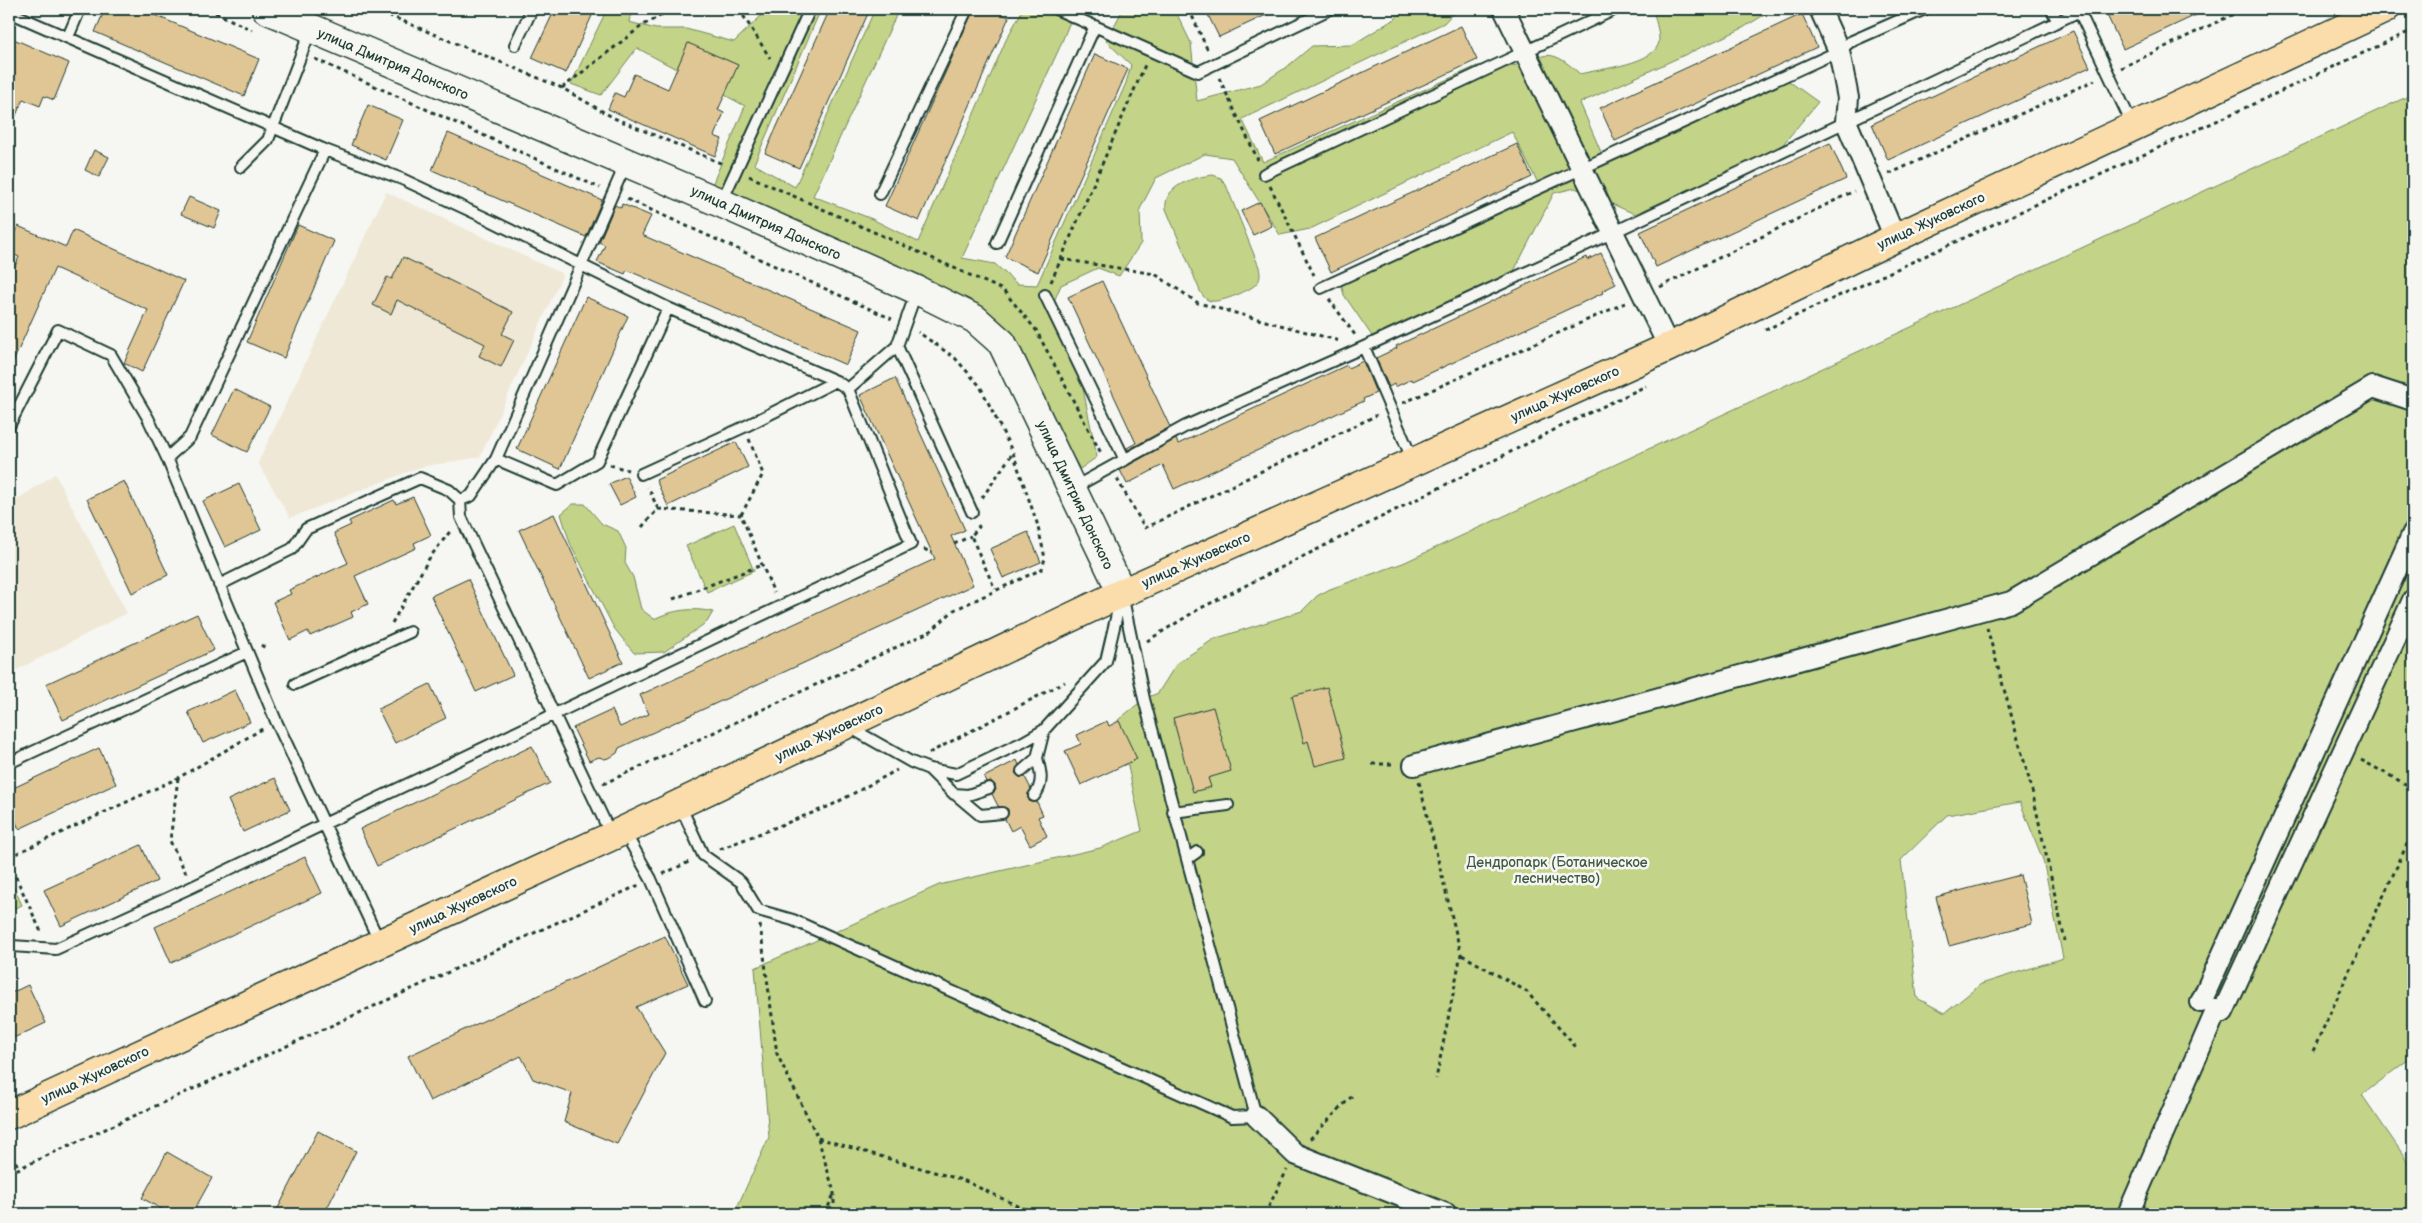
<svg xmlns="http://www.w3.org/2000/svg" width="2422" height="1223" font-family="'Balsamiq Sans',sans-serif">
	<style>
		.built { fill: #efe8d6 }
		.green { fill: #c3d388; stroke: #71885e; fill-rule: evenodd }
		.building { fill: #e0c695; stroke: #1f3d34 }
		.lines { fill: none; stroke-linecap: round; stroke-linejoin: round }
		.lane-casing { stroke: #1f3d34; stroke-width: 14 }
		.street-casing { stroke: #1f3d34; stroke-width: 24 }
		.secondary-casing { stroke: #1f3d34; stroke-width: 31 }
		.primary-casing { stroke: #1f3d34; stroke-width: 31 }
		.path { stroke: #1f3d34; stroke-width: 3; stroke-dasharray: 4 4; stroke-linecap: butt }
		.lane { stroke: #f6f6f2; stroke-width: 10 }
		.street { stroke: #f6f6f2; stroke-width: 20 }
		.secondary { stroke: #f6f6f2; stroke-width: 28 }
		.primary { stroke: #fbddab; stroke-width: 28 }
		.labels { text-anchor: middle; dominant-baseline: central; stroke-width: 5; stroke-linejoin: round; paint-order: stroke }
		.street-label { font-size: 14px; fill: #1f3d34; stroke: #f6f6f2 }
		.park-label { font-size: 14px; fill: #405b45; stroke: #f6f6f2 }
	</style>
	<rect width="100%" height="100%" fill="#f6f6f2"/>
	<filter id="ink" filterUnits="userSpaceOnUse"><feTurbulence type="fractalNoise" baseFrequency=".02" numOctaves="2"/><feDisplacementMap in="SourceGraphic" scale="10" xChannelSelector="R" yChannelSelector="G"/><feConvolveMatrix kernelMatrix="1 2 1 2 8 2 1 2 1" color-interpolation-filters="sRGB"/></filter>
	<g filter="url(#ink)">
		<path class="built" d="M386,192l177,82 -83,183 -60,10 -130,51 -32,-55z
			M55,474l72,139 -118,61v-169z"/>
		<path class="green" d="M607,9h25l-3,13 27,7h30l48,13 28,-27 1,-6h58l-67,155 41,23 80,-178h24l-86,187 59,23 46,23 88,-202 17,-31h52l-16,40 -97,209 33,6 22,20 20,1 89,-202 5,-18 -25,-24 16,-30 3,-2 50,1 16,33 6,58 64,-17 27,-18 24,-20 40,-1 44,-27 7,-9h54l-13,14 -202,96 21,43 214,-96c10,1 22,3 32,1 37,-9 37,-24 71,7 18,-5 79,-10 79,-34 0,-10 -4,-21 -6,-31h121l-33,20 -161,74 24,56 179,-82 35,25 -38,46 -145,66 -60,-26 -21,5 -40,78 -140,68 -30,-44 -4,-15 200,-93 -28,-55 -202,97 -30,6 -48,-77 -27,-4 -49,24 -16,31 1,34 -22,33 -21,-8 -37,17 -12,28 32,66 16,78 -17,12 -75,-132 -295,-147 35,-84 -108,-58 -36,47 -30,-11z
			M2413,94v962l-51,39 51,74v45h-1679l35,-77 -14,-169 184,-83 161,-37 42,-17 -24,-111 26,-21 14,-6 19,-30 37,-24 88,-28 15,-15 13,-7 73,-26zM2020,802l23,58 20,98 -82,26 -36,29 -28,-15 -16,-138 46,-45z
			M1213,175l8,3 5,7 33,82c1,6 2,10 -1,15 -5,8 -38,21 -47,19 -6,-1 -8,-5 -11,-10l-34,-82c-3,-23 27,-32 47,-34z
			M573,504h12l17,20 16,7 8,17 -1,15 8,14 8,32 13,10c18,-9 39,-12 59,-7l-6,10 -43,30 -30,1 -20,-25 -44,-85 -9,-29z
			M734,524l20,47 -47,21 -21,-46z
			M9,877l13,28 -13,6z"/>
		<path class="building" d="M105,9h35l119,50 -15,37 -149,-64z
			M555,9h40l-29,64 -34,-15z
			M830,9h40l-71,159 -34,-15z
			M974,9h16l19,8 -90,204 -34,-15z
			M1205,9h74l-60,28z
			M2115,9h94l-86,40 -17,-36z
			M1802,14l15,33 -202,94 -15,-33z
			M1461,26l16,34 -202,94 -15,-33z
			M2073,31l17,36 -202,93 -16,-36z
			M9,37l60,26 -15,37 -10,-4 -4,10 -17,-7 -14,33z
			M688,43l50,22 -20,45 6,3 -10,23 8,3 -7,17 -107,-47 7,-16 9,4 10,-23 34,15z
			M1095,54l33,15 -90,203 -33,-15z
			M368,105l35,15 -17,40 -35,-15z
			M448,133l154,67 -16,37 -154,-67z
			M1830,143l16,36 -190,88 -16,-35z
			M1517,144l15,33 -201,95 -16,-34z
			M94,150l15,7 -10,20 -14,-7z
			M189,197l32,14 -7,17 -33,-14z
			M1260,202l12,24 -19,9 -12,-24z
			M622,204l29,12 -9,19 219,95 -15,35 -219,-95 -2,4 -28,-12 8,-17 -6,-3 16,-37 6,3z
			M298,225l36,16 -50,117 -37,-16z
			M18,226l48,21 7,-17 111,51 -42,91 -18,-9 24,-53 -93,-42 -46,103v-91l10,-23 -10,-5v-18l4,2z
			M1601,253l15,31 -14,7 1,2 -190,88 -1,-2 -17,8 -1,-3 -5,3 -13,-29 21,-10 -1,-2 190,-89 1,3z
			M403,257l110,55 -11,22 12,6 -13,27 -22,-11 6,-12 -88,-44 -6,14 -18,-9 14,-28 5,2z
			M1102,281l68,146 -42,23 -1,-2 9,-5 -68,-146z
			M586,297l42,19 -68,153 -43,-20z
			M1363,361l13,32 -13,6 1,2 -190,88 -11,-24 -36,19 -7,-14 56,-31 2,5 169,-79 1,3z
			M895,378l70,152 -14,6 22,49 -354,163 -2,5 -6,4 -6,2 -6,-2 -10,4 -16,-33 39,-18 8,17 29,-13 -9,-19 295,-136 -75,-164z
			M234,389l36,18 -23,45 -35,-17z
			M736,442l12,25 -80,39 -12,-26z
			M626,476l10,21 -16,8 -11,-21z
			M124,481l44,94 -36,18 -45,-94z
			M239,484l22,46 -36,17 -22,-46z
			M413,497l18,38 -17,8 2,5 -61,28 13,28 -17,8 2,5 -43,19 -2,-5 -18,9 -17,-38 18,-8 -2,-4 59,-27 -14,-30 17,-8 -2,-4 45,-21 2,4z
			M554,514l69,148 -34,16 -70,-148z
			M1028,532l13,30 -38,16 -13,-29z
			M468,579l45,96 -37,17 -45,-96z
			M197,614l17,36 -151,70 -17,-36z
			M430,684l16,34 -51,25 -17,-34z
			M1327,687l19,71 -31,8 -7,-25 -4,2 -12,-47z
			M235,690l15,32 -47,21 -15,-31z
			M1213,707l18,64 -23,7 3,9 -18,5 -20,-74z
			M1107,721l2,5 10,-5 18,38 -56,26 -16,-34 16,-7 -4,-9z
			M532,746l18,37 -173,83 -17,-37z
			M99,748l17,36 -97,45 -10,-23v-16z
			M1017,760l2,5 -4,8 4,4h6l6,12 -3,9 2,4h7l6,13 -5,2 9,19 -17,9 -10,-19 -9,5 -6,-12 3,-4v-6l-10,-3 -6,-12 4,-4 -1,-5 -4,-4 -5,1 -2,-5z
			M275,778l15,32 -47,22 -15,-32z
			M141,845l16,36 -96,45 -17,-36z
			M305,857l17,36 -151,70 -16,-36z
			M2020,875l12,49 -83,22 -13,-49z
			M665,936l23,48 -52,23 29,46 -48,91 -53,-22 8,-29 -39,-14 -12,-23 -91,45 -22,-45z
			M28,985l18,38 -37,17v-46z
			M318,1131l38,20 -32,63h-49z
			M167,1152l45,26 -20,36h-22l-28,-16z"/>
		<g class="lines">
			<g class="lane-casing">
				<path id="lane" d="M1056,9l142,63 132,-63
					M2052,9l5,12
					M2079,11l54,115
					M9,12l316,138 77,29 88,41 178,88 168,73 12,8 63,155 -719,343 -136,62 -44,-3 -3,-3
					M68,37l12,-28
					M515,45l17,-36
					M241,167l27,-27 43,-111
					M1264,174l352,-165
					M880,194l87,-185
					M721,203l89,-194
					M997,243l98,-217
					M1321,288l518,-237 11,-9 75,-33
					M1045,295l80,165
					M897,346l75,166
					M1364,347l49,114
					M848,389l49,-43 20,-56
					M9,426l49,-96 53,25 37,63 19,40 109,263 104,222
					M167,458l23,-21 135,-287
					M496,459l61,26 40,-24 71,-153
					M641,474l103,-47 92,-46
					M1073,488l113,-62 178,-79 250,-115 470,-223
					M460,500l11,-4 25,-37 130,-296
					M219,585l73,-36 14,-20 114,-51 29,12 11,10 1,17 150,318
					M295,684l115,-52
					M849,727l62,35 18,7 27,5 67,-32 21,-12 62,-69 15,-64
					M9,763l238,-111
					M930,770l24,24 14,1 21,-7
					M1022,771l15,-13 7,-28
					M955,794l25,21 22,-2
					M1034,796c10,-12 7,-24 3,-38
					M680,805l23,50 38,27 17,28 35,10 439,197 24,-1 -112,-417 -22,-105
					M1173,812l55,-7
					M624,831l27,48 54,122
					M1187,859l10,-7"/>
			</g>
			<g class="street-casing">
				<path id="street" d="M1504,9l165,338
					M1820,9l19,42 9,47 -2,23 49,117
					M1414,765l597,-163 362,-215 40,13
					M2201,1002l212,-469
					M2223,1012l190,-412
					M1256,1116l39,38 151,60
					M2128,1214l89,-205"/>
			</g>
			<g class="secondary-casing">
				<path id="secondary" d="M266,9l455,194 196,87 58,29 27,24 120,250"/>
			</g>
			<g class="primary-casing">
				<path id="primary" d="M9,1115l603,-279 510,-243 547,-246 226,-109 490,-229"/>
			</g>
			<path class="path" d="M208,9l44,21
				M374,9l188,79 52,30 109,46
				M739,9l31,49
				M1189,9l19,42
				M315,59l285,129
				M2121,68l123,-59
				M1219,78l39,82
				M562,88l81,-63 30,-16
				M1889,174l206,-94
				M749,176l254,114 33,40 66,125
				M1270,186l44,89
				M627,199l265,120
				M1061,259l94,15 43,29 142,38
				M1051,282l94,-217
				M1660,287l194,-96
				M1329,299l26,36
				M1765,330l648,-300
				M1403,403l222,-100
				M749,439l14,35 -22,41 33,78
				M610,465l18,5
				M1117,479l28,49 232,-113
				M982,498l30,-44
				M658,509l83,6
				M978,525l1,2 -8,9 24,53
				M642,527l16,-18 -10,-22
				M954,544l17,-8
				M924,549l8,4
				M673,599l89,-34
				M392,623l38,-66 22,-28
				M1987,628l44,158 34,155
				M1147,641l52,-32 369,-186 78,-37
				M261,645l6,4
				M929,753l136,-71
				M2361,760l52,28
				M1372,764h22
				M178,778l-8,63 16,32
				M1419,782l42,172 -25,125
				M603,784l328,-153 23,-21 88,-41 3,-11 -8,-35 -24,-70 -33,-67 -25,-28 -37,-26
				M720,849l110,-43 67,-36
				M9,857l169,-79 86,-50
				M9,862l33,72
				M663,874l28,-13
				M760,925l17,129 41,84 16,54v22
				M1462,955l64,36 50,56
				M2313,1051l100,-220
				M818,1138l147,43 70,33
				M1310,1139l42,-43
				M9,1147l10,22
				M9,1173l630,-288
				M825,1214l9,-20
				M1265,1214l22,-44"/>
			<use href="#lane" class="lane"/>
			<use href="#street" class="street"/>
			<use href="#secondary" class="secondary"/>
			<use href="#primary" class="primary"/>
		</g>
	</g>
	<g class="labels">
		<g class="street-label">
			<text transform="translate(393 64) rotate(23)">улица Дмитрия Донского</text>
			<text transform="translate(1931 221) rotate(-25)">улица Жуковского</text>
			<text transform="translate(766 223) rotate(24)">улица Дмитрия Донского</text>
			<text transform="translate(1565 394) rotate(-24)">улица Жуковского</text>
			<text transform="translate(1075 495) rotate(65)">улица Дмитрия Донского</text>
			<text transform="translate(1196 560) rotate(-24)">улица Жуковского</text>
			<text transform="translate(829 733) rotate(-25)">улица Жуковского</text>
			<text transform="translate(463 905) rotate(-25)">улица Жуковского</text>
			<text transform="translate(95 1075) rotate(-25)">улица Жуковского</text>
		</g>
		<g class="park-label">
			<text x="1557" y="862">Дендропарк (Ботаническое<tspan x="1557" dy="16">лесничество)</tspan></text>
		</g>
	</g>
	<rect width="2422" height="1223" fill="none" stroke="#f6f6f2" stroke-width="30"/>
	<rect x="15" y="15" width="2392" height="1193" fill="none" stroke="#1f3d34" stroke-width="2" filter="url(#ink)"/>
</svg>
